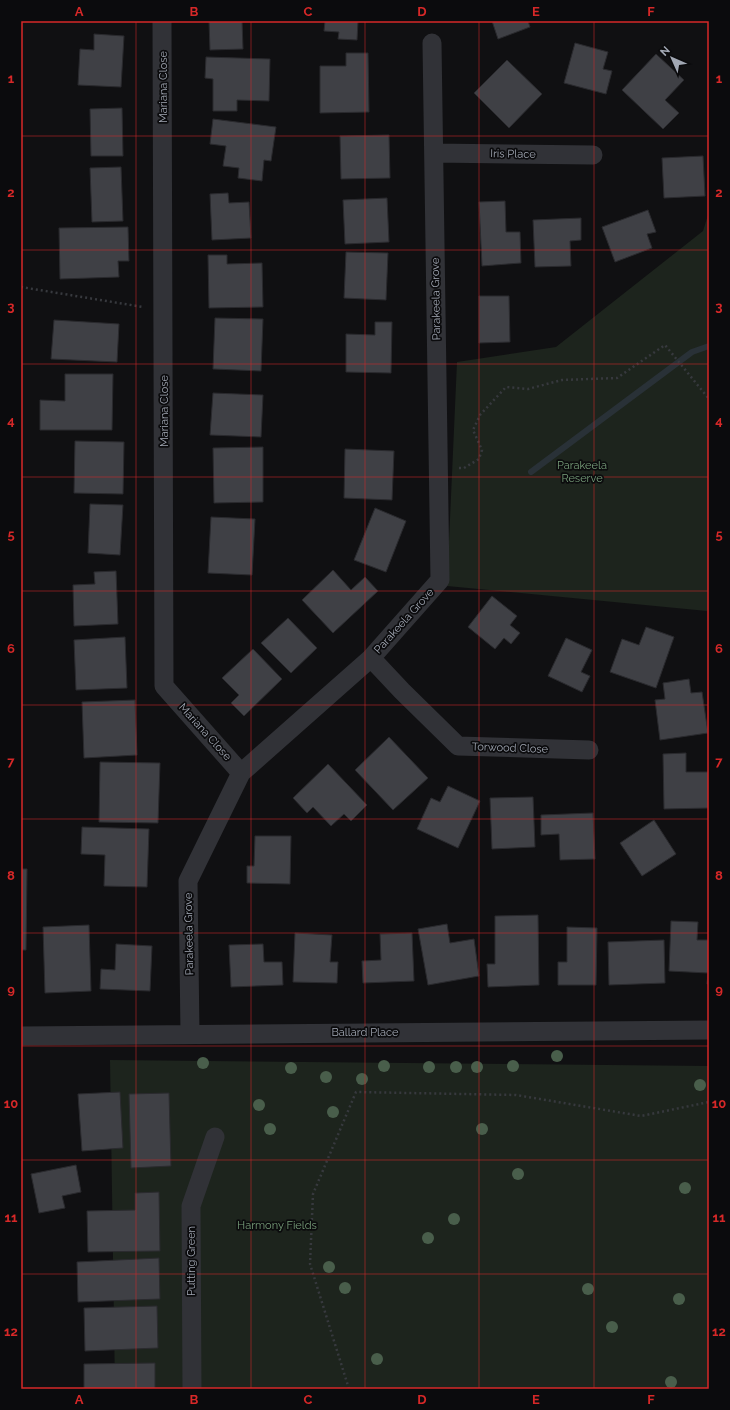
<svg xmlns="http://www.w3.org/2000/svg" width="730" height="1410" font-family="Raleway,sans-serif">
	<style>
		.green { fill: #1d241d }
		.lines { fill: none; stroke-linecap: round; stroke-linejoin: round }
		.stream { stroke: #293137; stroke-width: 6 }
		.building { fill: #3f4045; stroke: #2a2a2e }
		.path { stroke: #37393e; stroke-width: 2.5; stroke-dasharray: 2 3; stroke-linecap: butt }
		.minor { stroke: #313237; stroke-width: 19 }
		.tree { fill: #495e4b }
		.grid { fill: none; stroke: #d62828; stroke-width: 1; stroke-opacity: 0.55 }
		.labels { text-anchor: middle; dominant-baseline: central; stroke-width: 3.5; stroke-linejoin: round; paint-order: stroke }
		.street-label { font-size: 11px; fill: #a1a7b3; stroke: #0b0b0d }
		.park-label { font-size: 11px; fill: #789e7a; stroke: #0b0b0d }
		.neatline { fill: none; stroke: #d62828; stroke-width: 1.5 }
		.grid-label { font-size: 13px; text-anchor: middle; font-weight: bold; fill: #d62828 }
	</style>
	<rect width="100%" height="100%" fill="#101012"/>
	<path class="green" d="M709,212v396l-2,3 -260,-25 10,-224 99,-15 147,-116z
		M110,1060l599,6v323h-594z"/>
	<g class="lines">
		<path class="stream" d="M531,472l161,-120 17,-6"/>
	</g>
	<path class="building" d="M209,21h33l1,28 -33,1z
		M325,21h33l-1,19 -19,-1 1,-7 -15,-1z
		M492,21h36l2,6 -32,12z
		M94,34l30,2 -3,51 -43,-2 2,-36 14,1z
		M575,43l33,9 -5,17 9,2 -6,23 -42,-11z
		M346,53h22l1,59 -49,1v-47h26z
		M656,54l28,26 -19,20 14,13 -16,16 -41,-39z
		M206,57l64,2 -1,42 -32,-1v11h-24v-32l-8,-1z
		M507,60l35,34 -33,34 -35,-35z
		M122,108l1,48h-32l-1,-47z
		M213,119l63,8 -5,34 -7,-1 -2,21 -24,-3 1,-10 -16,-2 3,-20 -16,-2z
		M389,135l1,43 -49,1 -1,-43z
		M703,156l2,40 -41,2 -2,-40z
		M121,167l2,54 -31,1 -2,-54z
		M228,193l1,10 20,-1 2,36 -39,2 -2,-46z
		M387,198l2,44 -44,2 -2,-44z
		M505,201l1,31h14l1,31 -39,3 -3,-64z
		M648,210l8,22 -9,2 5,14 -37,14 -13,-35z
		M581,218v22l-11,1 1,25 -36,1 -2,-47z
		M128,227l1,34h-11l1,16 -59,2 -1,-51z
		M346,252l42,1 -2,47 -42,-2z
		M208,255h19v9l35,-1 1,44 -54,1z
		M479,296h30l1,46 -31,1z
		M215,318l48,1 -2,52 -48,-2z
		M54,320l65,4 -2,38 -66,-3z
		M375,322h17l-1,51 -45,-1v-38l29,1z
		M65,374h48l-1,56h-72v-30l25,1z
		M213,393l50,2 -2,42 -51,-2z
		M75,441l49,1 -1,52 -49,-1z
		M263,447v55l-49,1 -1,-55z
		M345,449l49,2 -2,49 -48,-2z
		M90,504l33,1 -3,50 -32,-2z
		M375,508l31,13 -20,51 -32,-12z
		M211,517l44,2 -3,56 -44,-2z
		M333,570l18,20 14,-13 13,14 -45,42 -31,-33z
		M116,571l2,53 -44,2 -1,-41 22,-1 -1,-12z
		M492,596l25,20 -7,9 10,8 -9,11 -7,-6 -9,11 -27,-22z
		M288,618l29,30 -26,25 -30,-30z
		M646,627l28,10 -18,51 -46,-16 12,-33 17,6z
		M125,637l2,51 -51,2 -2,-50z
		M566,638l26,12 -11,22 9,4 -8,16 -34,-16z
		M253,649l29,30 -38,37 -13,-13 8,-8 -17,-17z
		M689,679l2,14 11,-1 6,41 -48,7 -5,-40 10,-1 -2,-16z
		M135,700l2,55 -53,3 -2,-56z
		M389,737l39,41 -35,32 -38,-40z
		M686,753v19h23v36l-45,1 -1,-55z
		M100,762l60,1 -2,60 -59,-1z
		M328,764l39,41 -16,16 -7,-7 -13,12 -18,-19 -6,6 -14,-15z
		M448,786l32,15 -22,47 -41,-19 14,-31 9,4z
		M533,797l2,50 -43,2 -2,-51z
		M593,813l2,46 -35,1 -1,-26 -18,1v-20z
		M654,820l22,34 -34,22 -22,-33z
		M82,827l67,2 -2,58 -43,-1 1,-31 -24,-1z
		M255,836h36l-1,48 -43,-1v-17h7z
		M21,869h6l-1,81h-5z
		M538,915l1,70 -51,2 -1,-23h8v-48z
		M671,921l27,1 -1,18h12v44h-2l1,-11 -39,-2z
		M447,924l3,19 24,-4 5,37 -51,9 -10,-56z
		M89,925l2,66 -46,2 -2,-66z
		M567,927l30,1 -1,57h-38v-23h9z
		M295,933l37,2 -2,27h8l-1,21 -44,-1z
		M412,933l2,48 -51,2 -1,-22 19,-1 -1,-26z
		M664,940l1,43 -56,2 -1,-43z
		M116,944l36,2 -2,45 -50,-2 1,-20 14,1z
		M263,944l1,18h18l1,23 -52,2 -2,-42z
		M120,1092l3,56 -41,3 -4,-57z
		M169,1093l2,73 -40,2 -2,-74z
		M76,1165l5,27 -19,4 3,12 -26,5 -8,-39z
		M159,1192l1,59 -72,1 -1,-41 48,-1v-17z
		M159,1258l1,41 -82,3 -1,-40z
		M157,1306l1,42 -73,3 -1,-43z
		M155,1363v26h-71v-25z"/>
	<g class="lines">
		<path class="path" d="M21,287l122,20
			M459,468h5l15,-9 3,-9 -9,-20 7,-15 26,-28 22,2 34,-9 55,-2 48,-33 44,54
			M349,1389l-39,-125 3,-70 43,-102 160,3 125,21 68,-14"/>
		<path class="minor" d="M162,21l2,665 77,87
			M434,153l159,2
			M371,658l31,33 56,55 131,4
			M190,1034l-2,-153 53,-108 130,-115 69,-78 -8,-537
			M21,1036l688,-6
			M192,1389l-1,-183 24,-69"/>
	</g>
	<g class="tree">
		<circle cx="557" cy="1056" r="6"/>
		<circle cx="203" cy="1063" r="6"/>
		<circle cx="384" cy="1066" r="6"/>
		<circle cx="513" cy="1066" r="6"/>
		<circle cx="429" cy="1067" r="6"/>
		<circle cx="456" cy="1067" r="6"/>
		<circle cx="477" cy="1067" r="6"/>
		<circle cx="291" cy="1068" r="6"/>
		<circle cx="326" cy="1077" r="6"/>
		<circle cx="362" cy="1079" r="6"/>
		<circle cx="700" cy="1085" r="6"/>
		<circle cx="259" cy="1105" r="6"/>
		<circle cx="333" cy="1112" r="6"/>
		<circle cx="270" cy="1129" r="6"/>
		<circle cx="482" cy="1129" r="6"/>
		<circle cx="518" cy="1174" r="6"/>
		<circle cx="685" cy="1188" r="6"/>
		<circle cx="454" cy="1219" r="6"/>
		<circle cx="428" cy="1238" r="6"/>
		<circle cx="329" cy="1267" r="6"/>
		<circle cx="345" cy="1288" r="6"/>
		<circle cx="588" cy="1289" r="6"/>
		<circle cx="679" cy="1299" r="6"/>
		<circle cx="612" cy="1327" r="6"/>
		<circle cx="377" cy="1359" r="6"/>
		<circle cx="671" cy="1382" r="6"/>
	</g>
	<path class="grid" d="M136,21v1368M251,21v1368M365,21v1368M479,21v1368M594,21v1368M21,136h688M21,250h688M21,364h688M21,477h688M21,591h688M21,705h688M21,819h688M21,933h688M21,1046h688M21,1160h688M21,1274h688"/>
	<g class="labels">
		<g class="street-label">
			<text transform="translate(163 87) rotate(-90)">Mariana Close</text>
			<text transform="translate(513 154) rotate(1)">Iris Place</text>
			<text transform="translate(436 299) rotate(-91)">Parakeela Grove</text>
			<text transform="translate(164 411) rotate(-90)">Mariana Close</text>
			<text transform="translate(404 621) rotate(-48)">Parakeela Grove</text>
			<text transform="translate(205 732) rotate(48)">Mariana Close</text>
			<text transform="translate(510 748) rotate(2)">Torwood Close</text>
			<text transform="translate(189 934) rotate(-91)">Parakeela Grove</text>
			<text x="365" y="1032">Ballard Place</text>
			<text transform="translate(191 1261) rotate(-90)">Putting Green</text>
		</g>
		<g class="park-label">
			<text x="582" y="465">Parakeela<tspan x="582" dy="13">Reserve</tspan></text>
			<text x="277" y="1225">Harmony Fields</text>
		</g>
	</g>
	<rect width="730" height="1410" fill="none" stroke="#0b0b0d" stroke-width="44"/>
	<g transform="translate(672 58) rotate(315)" stroke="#0b0b0d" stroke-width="3" paint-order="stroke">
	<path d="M0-3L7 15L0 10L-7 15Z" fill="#a1a7b3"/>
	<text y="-6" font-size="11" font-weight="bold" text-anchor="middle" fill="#a1a7b3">N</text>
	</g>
	<rect x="22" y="22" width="686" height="1366" class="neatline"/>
	<g class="grid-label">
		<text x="79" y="16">A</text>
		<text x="194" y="16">B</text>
		<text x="308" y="16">C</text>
		<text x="422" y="16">D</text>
		<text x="536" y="16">E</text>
		<text x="651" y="16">F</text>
		<text x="11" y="83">1</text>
		<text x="719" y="83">1</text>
		<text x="11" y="197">2</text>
		<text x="719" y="197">2</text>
		<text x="11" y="311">3</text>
		<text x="719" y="311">3</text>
		<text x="11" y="425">4</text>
		<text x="719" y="425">4</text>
		<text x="11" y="539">5</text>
		<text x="719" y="539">5</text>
		<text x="11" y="653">6</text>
		<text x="719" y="653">6</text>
		<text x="11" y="766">7</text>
		<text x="719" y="766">7</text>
		<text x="11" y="880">8</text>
		<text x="719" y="880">8</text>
		<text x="11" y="994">9</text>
		<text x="719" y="994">9</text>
		<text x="11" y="1108">10</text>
		<text x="719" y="1108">10</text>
		<text x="11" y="1222">11</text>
		<text x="719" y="1222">11</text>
		<text x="11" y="1336">12</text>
		<text x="719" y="1336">12</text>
		<text x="79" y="1404">A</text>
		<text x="194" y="1404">B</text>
		<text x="308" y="1404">C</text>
		<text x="422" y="1404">D</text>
		<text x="536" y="1404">E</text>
		<text x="651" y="1404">F</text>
	</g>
</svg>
